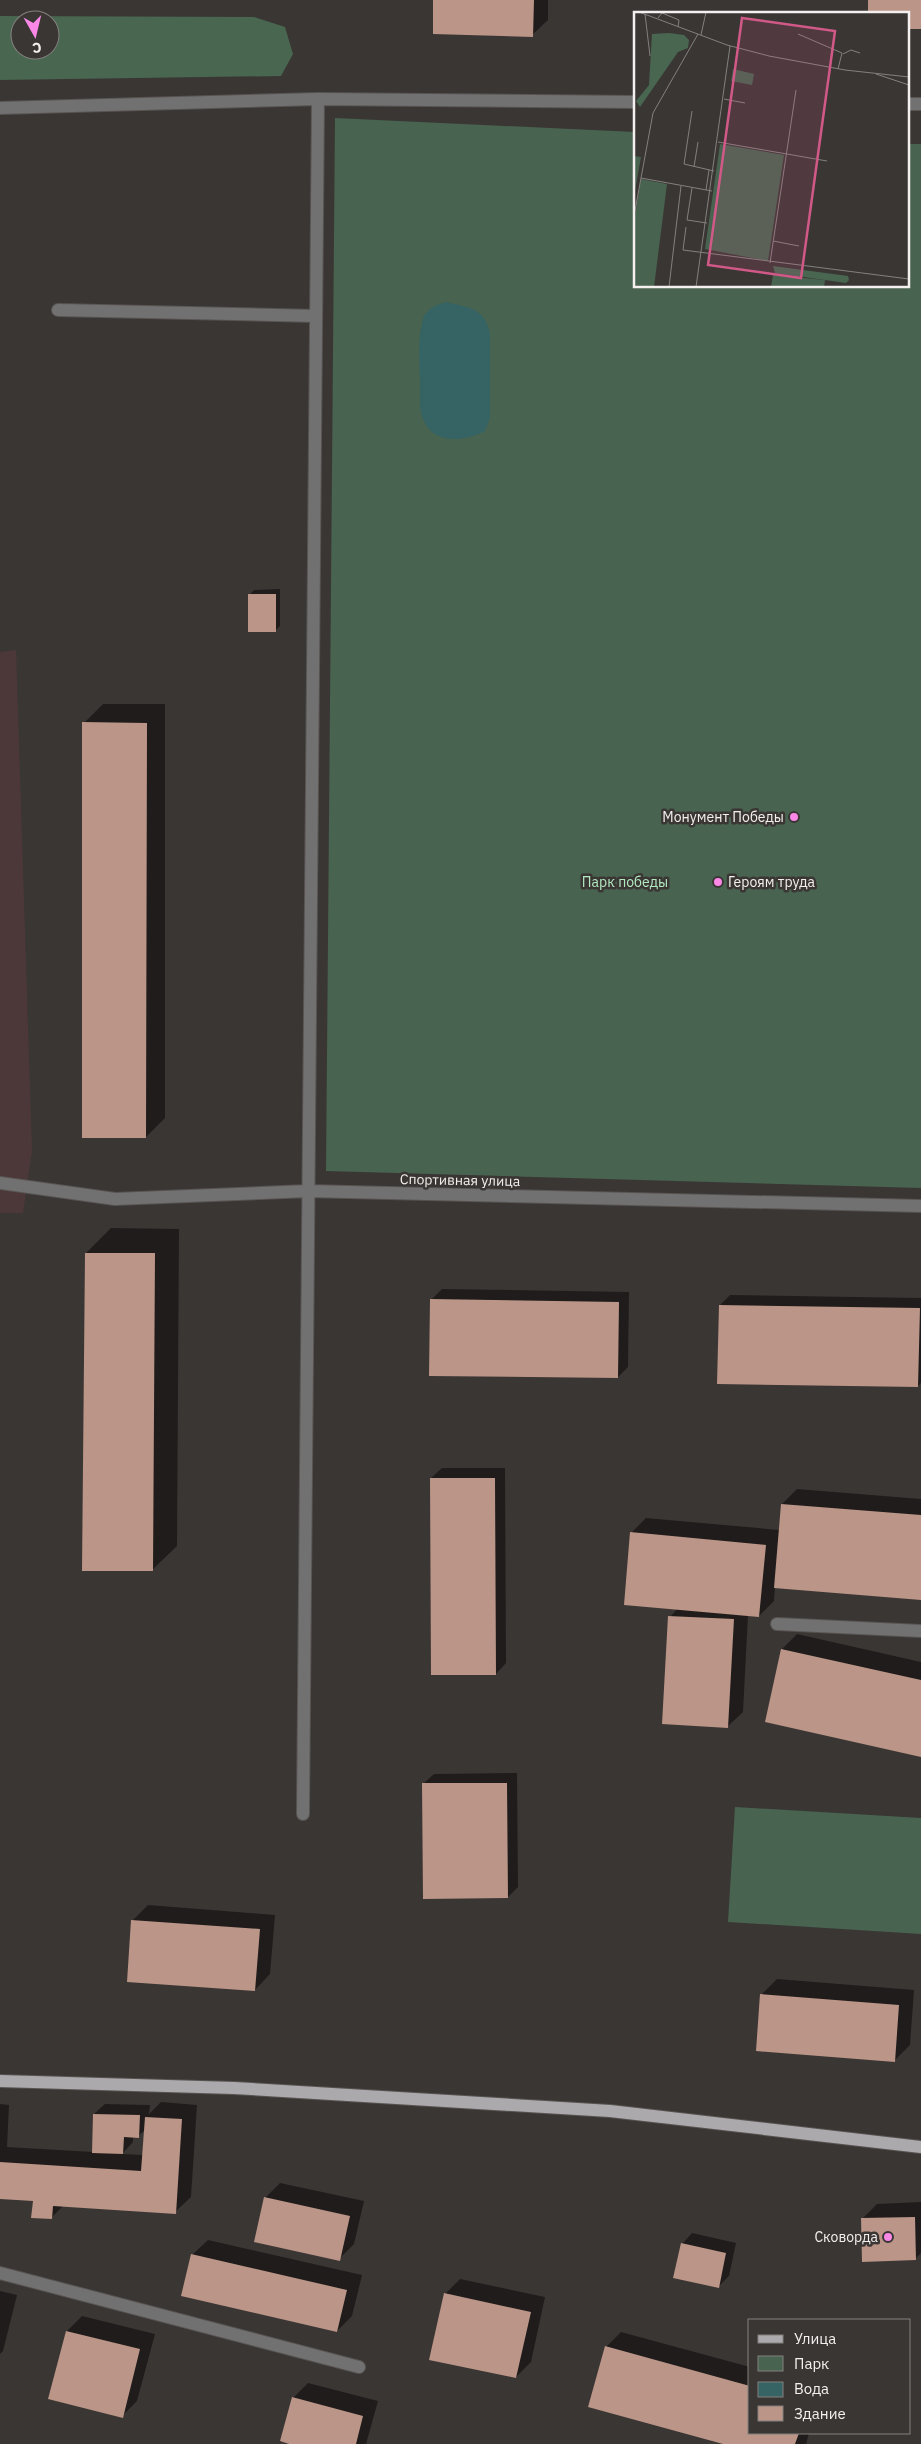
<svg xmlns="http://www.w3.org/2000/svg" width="921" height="2444" font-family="'IBM Plex Sans',sans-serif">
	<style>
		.industrial { fill: #4d3839 }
		.green { fill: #48634f }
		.forest { fill: #486650; fill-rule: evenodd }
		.water { fill: #366364 }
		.shadow { fill: #0007; fill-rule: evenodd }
		.building { fill: #bb9587 }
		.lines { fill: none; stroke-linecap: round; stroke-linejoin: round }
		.minor-casing { stroke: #585452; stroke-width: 14 }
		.major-casing { stroke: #585452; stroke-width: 14 }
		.minor { stroke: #727172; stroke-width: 12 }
		.major { stroke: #aca9ac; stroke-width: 12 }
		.poi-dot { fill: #fb87e6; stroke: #3a3634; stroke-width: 2 }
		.labels { text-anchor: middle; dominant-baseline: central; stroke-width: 5; stroke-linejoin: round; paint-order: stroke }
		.poi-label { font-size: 14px; fill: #f3f0ef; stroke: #3a3634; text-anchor: end }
		.park-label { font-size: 14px; fill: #b1e9c0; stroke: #3a3634 }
		.street-label { font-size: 14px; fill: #f3f0ef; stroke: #3a3634 }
		.inset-road { fill: none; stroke: #84807f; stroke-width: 1 }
		.view { fill: #d15987; fill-opacity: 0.15; stroke: #d15987; stroke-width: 2.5 }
		.inset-edge { fill: none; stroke: #f3f0ef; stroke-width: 2.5 }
	</style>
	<rect width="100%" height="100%" fill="#3a3634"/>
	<path class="industrial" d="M16,650l16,501 -9,62h-23v-561z"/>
	<path class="green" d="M335,118l300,14v154h272v-142h14v1044l-595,-17z
		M735,1807l186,11v116l-193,-12z"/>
	<path class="forest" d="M0,16l254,1 31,10 8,27 -12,22 -281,4zM20,20h30v30h-30z"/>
	<path class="water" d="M446,302c23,6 38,5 44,31v85l-5,13c-20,11 -52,14 -62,-12 -5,-11 -2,-30 -3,-42 -1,-18 -2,-40 3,-58 4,-11 13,-14 23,-17z"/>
	<path class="shadow" d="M435,0h113v20l-16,15z
		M280,589v37l-5,5 -26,-36 5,-5z
		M103,704h62v414l-19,19 -62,-414z
		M111,1228l68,1 -2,317 -25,24 -66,-317z
		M442,1289l187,3 -1,75 -10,10 -187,-77z
		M730,1295l191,3v85l-3,3 -198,-81z
		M442,1468h63l1,195 -10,11 -65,-196z
		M797,1489l124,10v99l-146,-11 -1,14 -15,15 -11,-1 -5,97 -16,15 -57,-110 8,-9 -47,-75 15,-15 134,12 2,-26z
		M797,1634l124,28v94l-139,-107z
		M517,1773l1,114 -10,10 -85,-113 11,-10z
		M148,1905l127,10 -5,59 -15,16 -122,-70z
		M777,1979l137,11 -4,55 -15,15 -133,-66z
		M161,2102l36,3 -6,92 -16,15 -112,-6 -12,12 -17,-18 -34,-2v-94l9,1 -2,42 86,5 1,-38 11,-10 45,1 -1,9zM145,2130l-2,25 -21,-1 11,-12v-6h5z
		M280,2183l84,18 -10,43 -15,15 -74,-61z
		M921,2202v51l-6,6 -53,-40 15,-15z
		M692,2233l44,10 -7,33 -11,11 -36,-43z
		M208,2240l154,35 -10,41 -15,15 -145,-76z
		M460,2279l85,18 -14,65 -15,15 -71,-83z
		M0,2291l17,4 -14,56 -3,3z
		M82,2316l73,18 -18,67 -15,15 -55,-85z
		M621,2332l129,35v66h59l-3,11h-78l-122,-97z
		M308,2383l70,18 -12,43h-72l-1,-46z"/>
	<path class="building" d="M433,0h101l-1,37 -100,-3z
		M868,0h53v29h-14v-15h-39z
		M248,594h28v38h-28z
		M82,722l65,1 -1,415h-64z
		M85,1253h70l-2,318h-71z
		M430,1299l189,3 -1,76 -189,-2z
		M719,1305l201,3 -2,79 -201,-3z
		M430,1478h65l1,197h-65z
		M781,1504l140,11v85l-147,-12z
		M630,1532l136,13 -7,72 -135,-12z
		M668,1616l66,3 -6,109 -66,-4z
		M781,1649l140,31v77l-156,-35z
		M422,1783h85l1,115 -85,1z
		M131,1920l129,9 -5,62 -128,-9z
		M760,1994l139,11 -4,57 -139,-11z
		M93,2114l47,1 -1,23 -15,-1 -1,17 -31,-1z
		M145,2117l37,2 -6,95 -123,-8 -1,13 -21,-1 2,-17 -33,-2v-37l141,9z
		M264,2197l86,19 -10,45 -86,-19z
		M915,2217l1,43 -54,2 -1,-44z
		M681,2243l45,10 -7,35 -46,-10z
		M191,2254l156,36 -10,42 -156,-36z
		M444,2293l87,19 -15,66 -87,-18z
		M66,2331l74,18 -17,69 -75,-19z
		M605,2346l145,40v47h49l-4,11h-72l-135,-37z
		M292,2397l71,19 -7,28h-67l-9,-3z"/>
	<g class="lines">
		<g class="minor-casing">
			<path id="minor" d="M907,104h14
				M0,108l318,-9 317,3
				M58,310l258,6
				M0,1183l115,16 193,-8 613,15
				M777,1624l144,7
				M303,1814l15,-1715
				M0,2273l359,94"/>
		</g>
		<g class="major-casing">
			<path id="major" d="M0,2081l234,7 376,23 311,36"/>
		</g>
		<use href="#minor" class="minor"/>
		<use href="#major" class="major"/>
	</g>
	<g class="poi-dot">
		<circle cx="794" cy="817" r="5"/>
		<circle cx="718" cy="882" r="5"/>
		<circle cx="888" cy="2237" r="5"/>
	</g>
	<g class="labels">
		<g class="poi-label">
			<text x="784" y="817">Монумент Победы</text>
			<text x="728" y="882" text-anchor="start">Героям труда</text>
			<text x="878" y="2237">Сковорда</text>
		</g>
		<g class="park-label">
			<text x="625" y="882">Парк победы</text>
		</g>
		<g class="street-label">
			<text transform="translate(460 1180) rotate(1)">Спортивная улица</text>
		</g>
	</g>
	<g transform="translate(634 12)">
		<rect width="275" height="275" fill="#3a3634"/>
		<path d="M99,57l21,5 -2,11 -21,-4zM86,132l64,11 -16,106 -63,-12zM0,144l7,1 -7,39zM7,167l26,5 -13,103h-20v-66zM139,263l52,5 -1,7h-53z" fill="#48634f"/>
		<path d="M35,21l15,2 5,5 -1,8 -10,4 -38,55 -4,-6 13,-16 3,-51zM139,254l75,10 1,4 -3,3 -71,-10z" fill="#486650"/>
		<path class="inset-road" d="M5,0l88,33 42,11 76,14 64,7M11,2l5,42M24,6l4,-5 17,7 -1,7M164,22l44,19 -4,16M67,23l5,-23M209,42l8,-4 9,3M242,62l33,11M90,87l21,4M58,99l-8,53 30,7M84,130l109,19M60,155l4,-25M7,166l71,13M58,176l-5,32 20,3M72,178l3,-20M0,204l19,-103 45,-79M52,215l-3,23 226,29M139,229l26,5M136,251l26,-173M35,275l12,-101M62,275l34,-241"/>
		<path class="view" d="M108,6l93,13 -34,247 -93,-13z"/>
		<rect width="275" height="275" class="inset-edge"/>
	</g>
	<rect x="748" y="2319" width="162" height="115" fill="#3a3634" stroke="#84807f"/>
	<rect x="758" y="2335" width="25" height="8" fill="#aca9ac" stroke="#84807f"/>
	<text x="794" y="2344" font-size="15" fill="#f3f0ef">Улица</text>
	<rect x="758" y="2356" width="25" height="15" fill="#48634f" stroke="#84807f"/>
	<text x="794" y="2369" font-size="15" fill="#f3f0ef">Парк</text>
	<rect x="758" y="2382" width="25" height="15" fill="#366364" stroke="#84807f"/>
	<text x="794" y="2394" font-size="15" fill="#f3f0ef">Вода</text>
	<rect x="758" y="2406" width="25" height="15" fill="#bb9587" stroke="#84807f"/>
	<text x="794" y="2419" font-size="15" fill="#f3f0ef">Здание</text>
	<g transform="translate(35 35) rotate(172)"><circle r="24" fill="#3a3634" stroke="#84807f"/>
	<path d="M0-4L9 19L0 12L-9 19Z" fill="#fb87e6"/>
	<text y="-8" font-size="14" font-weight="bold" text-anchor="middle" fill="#f3f0ef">С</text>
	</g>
</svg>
